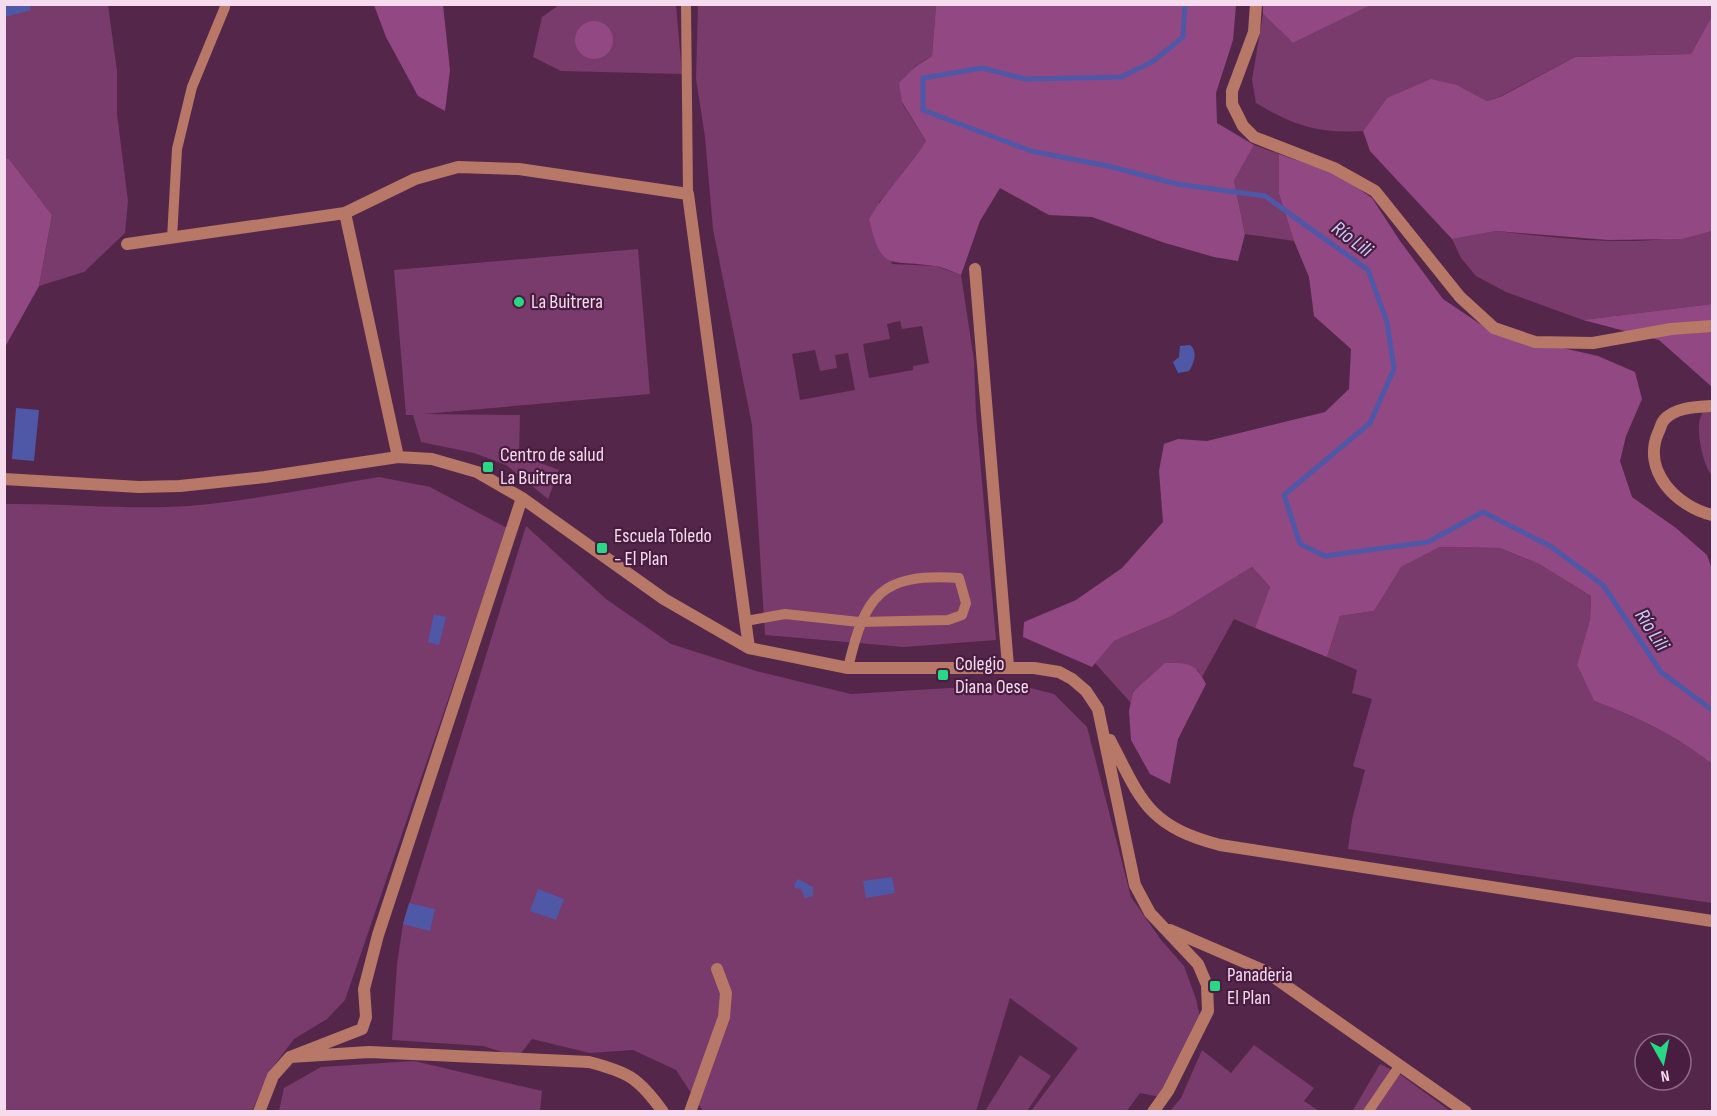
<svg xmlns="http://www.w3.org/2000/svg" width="1717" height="1116" font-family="'Sofia Sans Condensed',sans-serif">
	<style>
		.green { fill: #793a6c; fill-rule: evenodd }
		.forest { fill: #924882 }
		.water { fill: #4f58a7 }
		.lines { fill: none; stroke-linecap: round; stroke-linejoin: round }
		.stream { stroke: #4f58a7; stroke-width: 5 }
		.service { stroke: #b77867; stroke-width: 10 }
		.minor { stroke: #b77867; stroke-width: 12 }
		.poi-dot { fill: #29d885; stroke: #481d3f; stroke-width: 2 }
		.labels { text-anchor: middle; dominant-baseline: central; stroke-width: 4.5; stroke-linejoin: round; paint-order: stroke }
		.poi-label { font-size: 20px; fill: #f6daee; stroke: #481d3f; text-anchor: start }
		.water-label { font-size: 21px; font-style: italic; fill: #c6cffb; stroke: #481d3f }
	</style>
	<rect width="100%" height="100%" fill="#54274a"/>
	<path class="green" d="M4,5h104l9,66v43l11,87 -3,32 -41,39 -45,14 13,-71 -43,-56 -4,-1z
		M559,5h117l6,69 -121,-3 -28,-14 9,-40z
		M698,5h238l-4,51 -18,11 -12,36 24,38 -14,23 -33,38 13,62 44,2 25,9 13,85 2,54 20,226 -92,7 -139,-12 -13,-210 -39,-196 -8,-92 -9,-58zM900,321l2,8 20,-3 7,37 -16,3v4l-44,8 -6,-34 27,-5 -3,-15zM815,350l5,21 17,-3 -2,-13 13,-2 7,37 -55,10 -8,-46z
		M1371,5h341v11l-21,38 -116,3 -76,40 -12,4 -30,-16 -70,13 -24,33c-44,3 -69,-5 -107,-28l-4,-23 11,-66 30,29z
		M1254,145l25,9v40l15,47 -49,-7 -11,-53z
		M1496,231c70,8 147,18 216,0v73l-129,16 -77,-28 -30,-16 -15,-18 -9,-19z
		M638,249l12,145 -226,20 96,1 -1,40 40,15 -11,29 -42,-34 -32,-12 -53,-11 -8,-27h-7l-12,-145z
		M1712,401v74c-9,-8 -17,-48 -11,-59 2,-6 8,-11 11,-15z
		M379,477l51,10 77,41 -162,472 -18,19 -33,20 -25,33 -17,39h-247l-1,-607c62,-1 122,6 184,2 63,-5 128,-19 191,-29z
		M526,526l80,73 65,45 85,27 95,23 164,-10 39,10 33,33 44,170 30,43 23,26 12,33 4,18 -40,80 -20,-4 -14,19 -95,-1 47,-63 -68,-50 -34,113h-273l-27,-41 -43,-20 -43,3 -58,-14 -14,18 -35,-11 -91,-6 5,-76 6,-40z
		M1440,547l60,1 39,16 52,32 -1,23 -13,46 17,36c45,17 80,33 118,63v139l-364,-54 4,-29 13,-50 -12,-4 19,-67 -20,-6 5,-23 -30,-13 13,-41 34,-5 26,-44z
		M1252,567l18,20 -15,41 -21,-9 -32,58 -4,-7 -65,21 -2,12 -36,-40 19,-22 58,-25z
		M1254,1045l60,43 -10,13 15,10h-149l11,-13 21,-48 29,23z
		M1020,1055l31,21 -24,35h-42z
		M414,1061l128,30 -2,20h-261l5,-23 37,-21z
		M1380,1064l21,11 49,36 -98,1z"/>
	<path class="forest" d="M374,5h69l7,65 -5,41 -27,-15 -32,-59z
		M936,5h300l-3,35 -17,53 1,30 37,22 -20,36 11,53 -7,27 -24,-4 -49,-14 -73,-26 -43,-2 -49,-27 -20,33 -19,54c-8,-3 -18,-8 -26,-9 -47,-7 -53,7 -66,-47 16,-28 40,-50 57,-78l-24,-39 -3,-19 16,-16 17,-11z
		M1263,5v-1l108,1 -78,38 -30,-29z
		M1712,16v215l-30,8 -74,1 -112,-9 -44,8 -82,-88 -7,-20 24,-33 44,-19 26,6 30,16 13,-4 75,-40 116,-3z
		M575 40a19 19 0 1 1 38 0a19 19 0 1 1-38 0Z
		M1279,154l60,21 33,23 28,43 43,58 49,33 106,24 37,16 7,27 -16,37 -6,25 12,36 44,31 31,27 5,14v195c-38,-30 -73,-46 -118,-63l-17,-36 13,-46 1,-23 -52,-32 -39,-16 -60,-1 -39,20 -27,44 -34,5 -13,41 -72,-29 15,-41 -18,-20 -80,49 -58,25 -22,26 -69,-30 1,-15 52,-22 46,-32 41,-46 -4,-51 5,-27 14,-5 29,2 118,-29 24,-23 2,-40 -37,-33 -5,-39 -15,-36 -15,-47z
		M5,158l4,1 43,56 -13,71 -34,61z
		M1712,304v83l-53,-47 -76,-20z
		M1165,663c23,0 30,-1 41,21l-28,55 -8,45 -20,-10 -19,-34 -2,-29 4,-19z"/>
	<path class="water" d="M4,5h26l1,5 -26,7z
		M1190,345c8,6 4,19 -1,26l-11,2 -5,-11 6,-5 1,-11z
		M16,408l23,2 -5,51 -22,-2z
		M434,614l12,3 -7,28 -11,-3z
		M892,877l3,16 -29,5 -3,-17z
		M798,879l15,8v9l-8,2 -4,-9 -6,-1 -1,-3z
		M538,889l26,10 -8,21 -26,-9z
		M409,903l26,6 -5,22 -27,-7z"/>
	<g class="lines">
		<path class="stream" d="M1185,4l-2,33 -31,25 -31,15 -96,2 -43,-11 -59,10v32l108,41 77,15 69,18 88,12 103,74 19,52 7,47 -24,54 -86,72 16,49 25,12 103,-14 55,-30 67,34 53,39 58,87 51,38"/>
		<path class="service" d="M686,4l2,190
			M172,238l5,-89 15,-62 33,-80
			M746,621l39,-7 74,8 89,-2 14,-5 4,-12 -7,-25c-79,-5 -94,17 -111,90
			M1368,1112l32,-47"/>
		<path class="minor" d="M1256,4l-2,28 -22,59v13l11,22 11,11 80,31 41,23 85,106 34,31 41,14 58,1 78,-14 41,-3
			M345,213l53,244
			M127,244l218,-31 70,-34 43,-12 61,2 169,25 61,454
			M975,269l33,397
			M1712,406c-15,1 -37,1 -48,14 -3,3 -4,10 -6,13 -16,38 18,73 54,82
			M4,479l135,8 41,-1 85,-9 133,-20 34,2 45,13 45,26 142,101 85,49 99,20h186l25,4 13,7 14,12 12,18 37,176 15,28 48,51 9,21 1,26 -40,80 -15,21
			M1110,740c32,62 38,86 110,105l492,76
			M1170,930l95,41 201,141
			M290,1057l72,-28 4,-12 -2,-28 14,-54 144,-437
			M259,1112l14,-36 17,-19 79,-5 220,10c39,10 50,16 74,50
			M690,1112l34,-95 2,-24 -9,-24"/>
	</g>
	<g class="poi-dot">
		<circle cx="519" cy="302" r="6"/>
		<rect x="482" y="461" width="12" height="12" rx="3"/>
		<rect x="596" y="542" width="12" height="12" rx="3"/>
		<rect x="937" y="669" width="12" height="12" rx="3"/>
		<rect x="1209" y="980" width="12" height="12" rx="3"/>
	</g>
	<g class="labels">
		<g class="poi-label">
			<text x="531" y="302">La Buitrera</text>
			<text x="500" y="455">Centro de salud<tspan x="500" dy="23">La Buitrera</tspan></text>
			<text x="614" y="536">Escuela Toledo<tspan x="614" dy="23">- El Plan</tspan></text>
			<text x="955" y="664">Colegio<tspan x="955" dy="23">Diana Oese</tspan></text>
			<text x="1227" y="975">Panaderia<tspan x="1227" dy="23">El Plan</tspan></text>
		</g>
		<g class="water-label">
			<text transform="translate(1352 239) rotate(37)">Río Lili</text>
			<text transform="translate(1652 630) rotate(57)">Río Lili</text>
		</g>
	</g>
	<rect width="1717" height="1116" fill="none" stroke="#f6daee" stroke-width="12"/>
	<g transform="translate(1663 1062) rotate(171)"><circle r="28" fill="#481d3f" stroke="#8e6985" stroke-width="1.5"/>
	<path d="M0-4.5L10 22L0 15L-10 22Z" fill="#29d885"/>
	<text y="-9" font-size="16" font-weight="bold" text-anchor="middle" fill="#f6daee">N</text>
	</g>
</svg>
